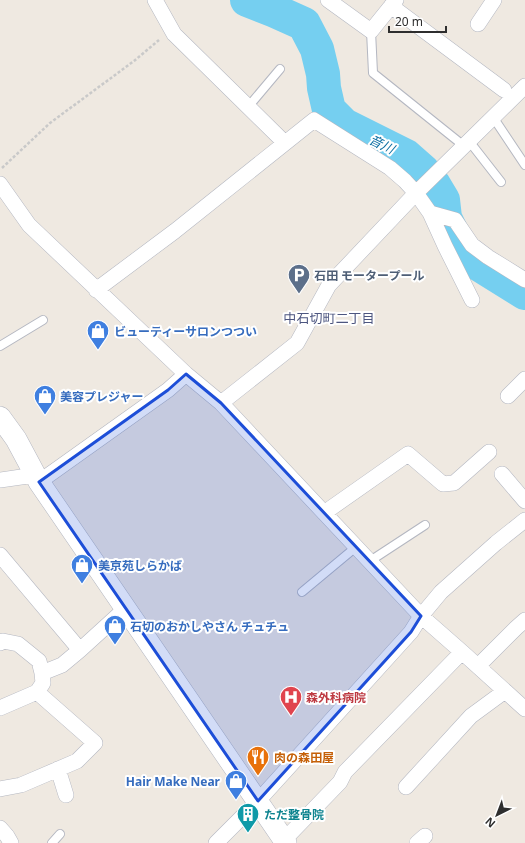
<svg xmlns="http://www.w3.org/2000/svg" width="525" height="843" font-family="'Noto Sans','Noto Sans JP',sans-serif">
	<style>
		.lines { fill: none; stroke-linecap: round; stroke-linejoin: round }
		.river { stroke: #75cff0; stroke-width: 34 }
		.lane-casing { stroke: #b4b7c1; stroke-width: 10 }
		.street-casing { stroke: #b4b7c1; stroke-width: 16 }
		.secondary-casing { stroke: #b4b7c1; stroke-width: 22 }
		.path { stroke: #c9c9c9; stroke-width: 2.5; stroke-dasharray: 3 2; stroke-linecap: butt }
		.lane { stroke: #fff; stroke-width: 8 }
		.street { stroke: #fff; stroke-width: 15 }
		.secondary { stroke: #fff; stroke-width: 21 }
		.marked { fill: #1d4ed8; fill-opacity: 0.2; stroke: #1d4ed8; stroke-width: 3; stroke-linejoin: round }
		.labels { text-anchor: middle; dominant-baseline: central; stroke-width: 4; stroke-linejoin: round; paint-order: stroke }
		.service-label { font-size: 12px; font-weight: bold; fill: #4e5e75; stroke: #fff; text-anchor: start }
		.shop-label { font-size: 12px; font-weight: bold; fill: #366cbe; stroke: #fff; text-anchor: start }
		.health-label { font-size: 12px; font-weight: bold; fill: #be3a42; stroke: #fff; text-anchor: start }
		.food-label { font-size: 12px; font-weight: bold; fill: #c56008; stroke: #fff; text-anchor: start }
		.culture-label { font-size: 12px; font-weight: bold; fill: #0d838f; stroke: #fff; text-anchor: start }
		.water-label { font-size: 13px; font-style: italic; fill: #0d6fa3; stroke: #fff }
		.neighbourhood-label { font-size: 13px; fill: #4d5680; stroke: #fff }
	</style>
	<rect width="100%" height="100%" fill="#efe9e1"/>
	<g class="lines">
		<path class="river" d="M247,0l28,11 29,13 13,25 6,25 1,14 5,22 15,15 62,31 17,15 11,14 9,15 2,18 14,29 21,18 45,28"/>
		<g class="lane-casing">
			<path id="lane" d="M371,31l2,42 91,73
				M248,107l32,-38
				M493,117l32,48
				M469,141l32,41
				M0,346l43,-26
				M370,561l55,-36
				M302,592l54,-45
				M52,843l8,-9"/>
		</g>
		<g class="street-casing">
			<path id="street" d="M155,0l19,34 111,109
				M328,0l43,31 25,-31
				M391,6l113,84
				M478,24l16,-24
				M0,184l29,41 157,149
				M430,213l25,7 17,25 16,12 37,23
				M96,290l79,-59 139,-111 76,48 15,13 11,12 14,20 15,33 27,54
				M508,396l17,-17
				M221,403l76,-60 32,-58 87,-92 109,-107
				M502,474l23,27
				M0,480l35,-5
				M39,482l129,-92 18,-16 35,29 200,213 41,36 63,57
				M324,513l84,-59 35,30 11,-1 35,-31
				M0,555l80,95
				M0,643l3,-2 15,3 21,17 3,12 1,10 -6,9 -37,16
				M478,666l38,-38 9,-8
				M42,673l20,-8 18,-15 45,-41
				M58,769l8,26
				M406,787l65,-71 34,-25
				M0,789l21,-4 56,-24 18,-18 -58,-51
				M0,828l7,8 4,7
				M284,840l56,-58 5,-10 117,-120
				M216,843l42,-42 153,-169 10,-16 20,-24 55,-49 29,-23
				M417,843l8,-7"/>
		</g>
		<g class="secondary-casing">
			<path id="secondary" d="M0,417l16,22 23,43 247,361"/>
		</g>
		<path class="path" d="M2,168l48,-45 84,-62 25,-21"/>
		<use href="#lane" class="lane"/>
		<use href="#street" class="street"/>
		<use href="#secondary" class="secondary"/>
	</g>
	<path class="marked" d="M186,374l35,29 200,213 -10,16 -153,169 -219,-319 129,-92z"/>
	<defs>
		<g id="parking-pin" transform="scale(1.15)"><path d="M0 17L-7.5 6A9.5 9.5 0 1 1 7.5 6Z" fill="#5c6f8a" stroke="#fff"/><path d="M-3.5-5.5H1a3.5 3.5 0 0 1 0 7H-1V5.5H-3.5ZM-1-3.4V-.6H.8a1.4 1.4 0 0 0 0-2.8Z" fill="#fff"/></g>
		<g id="shop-pin" transform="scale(1.15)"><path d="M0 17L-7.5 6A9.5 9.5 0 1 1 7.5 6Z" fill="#3f7fe0" stroke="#fff"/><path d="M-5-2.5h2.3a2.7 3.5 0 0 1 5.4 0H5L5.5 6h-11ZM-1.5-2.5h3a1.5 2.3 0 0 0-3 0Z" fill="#fff"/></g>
		<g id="hospital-pin" transform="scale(1.15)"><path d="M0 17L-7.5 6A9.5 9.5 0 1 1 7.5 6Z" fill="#e0444e" stroke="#fff"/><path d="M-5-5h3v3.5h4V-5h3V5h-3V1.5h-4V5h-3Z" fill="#fff"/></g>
		<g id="restaurant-pin" transform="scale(1.15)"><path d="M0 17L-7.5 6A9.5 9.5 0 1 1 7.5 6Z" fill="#e8710a" stroke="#fff"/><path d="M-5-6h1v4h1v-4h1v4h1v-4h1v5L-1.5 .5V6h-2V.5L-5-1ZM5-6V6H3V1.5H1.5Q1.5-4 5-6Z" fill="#fff"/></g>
		<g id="building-pin" transform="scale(1.15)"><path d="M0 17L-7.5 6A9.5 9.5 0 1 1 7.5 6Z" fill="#0f9aa8" stroke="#fff"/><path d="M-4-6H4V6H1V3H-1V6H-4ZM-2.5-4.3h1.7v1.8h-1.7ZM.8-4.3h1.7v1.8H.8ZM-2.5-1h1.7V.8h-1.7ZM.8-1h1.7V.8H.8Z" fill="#fff"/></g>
	</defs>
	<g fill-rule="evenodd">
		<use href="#parking-pin" x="299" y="275"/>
		<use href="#shop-pin" x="98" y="331"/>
		<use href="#shop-pin" x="45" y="396"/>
		<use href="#shop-pin" x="82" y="565"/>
		<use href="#shop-pin" x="115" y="626"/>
		<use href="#hospital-pin" x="291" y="697"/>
		<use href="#restaurant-pin" x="258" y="757"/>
		<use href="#shop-pin" x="236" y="781"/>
		<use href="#building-pin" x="248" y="814"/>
	</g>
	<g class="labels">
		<g class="service-label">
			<text x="314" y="275">石田 モータープール</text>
		</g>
		<g class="shop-label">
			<text x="114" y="331">ビューティーサロンつつい</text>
			<text x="60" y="396">美容プレジャー</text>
			<text x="98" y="565">美京苑しらかば</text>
			<text x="130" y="626">石切のおかしやさん チュチュ</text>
			<text x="220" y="781" text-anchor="end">Hair Make Near</text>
		</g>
		<g class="health-label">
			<text x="306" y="697">森外科病院</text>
		</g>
		<g class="food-label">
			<text x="274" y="757">肉の森田屋</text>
		</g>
		<g class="culture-label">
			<text x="264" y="814">ただ整骨院</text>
		</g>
		<g class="water-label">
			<text transform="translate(382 144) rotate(26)">音川</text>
		</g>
		<g class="neighbourhood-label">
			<text x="329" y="318">中石切町二丁目</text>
		</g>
	</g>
	<g transform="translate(497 815) rotate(222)" stroke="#ffffff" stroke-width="3" paint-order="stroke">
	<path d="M0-3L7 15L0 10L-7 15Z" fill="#2e2e2e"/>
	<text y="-6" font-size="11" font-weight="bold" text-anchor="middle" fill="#2e2e2e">N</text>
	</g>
	<path d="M389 26v6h57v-6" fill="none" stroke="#2e2e2e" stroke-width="2"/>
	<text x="395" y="26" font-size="12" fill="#2e2e2e" stroke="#ffffff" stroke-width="3" paint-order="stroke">20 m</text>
</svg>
